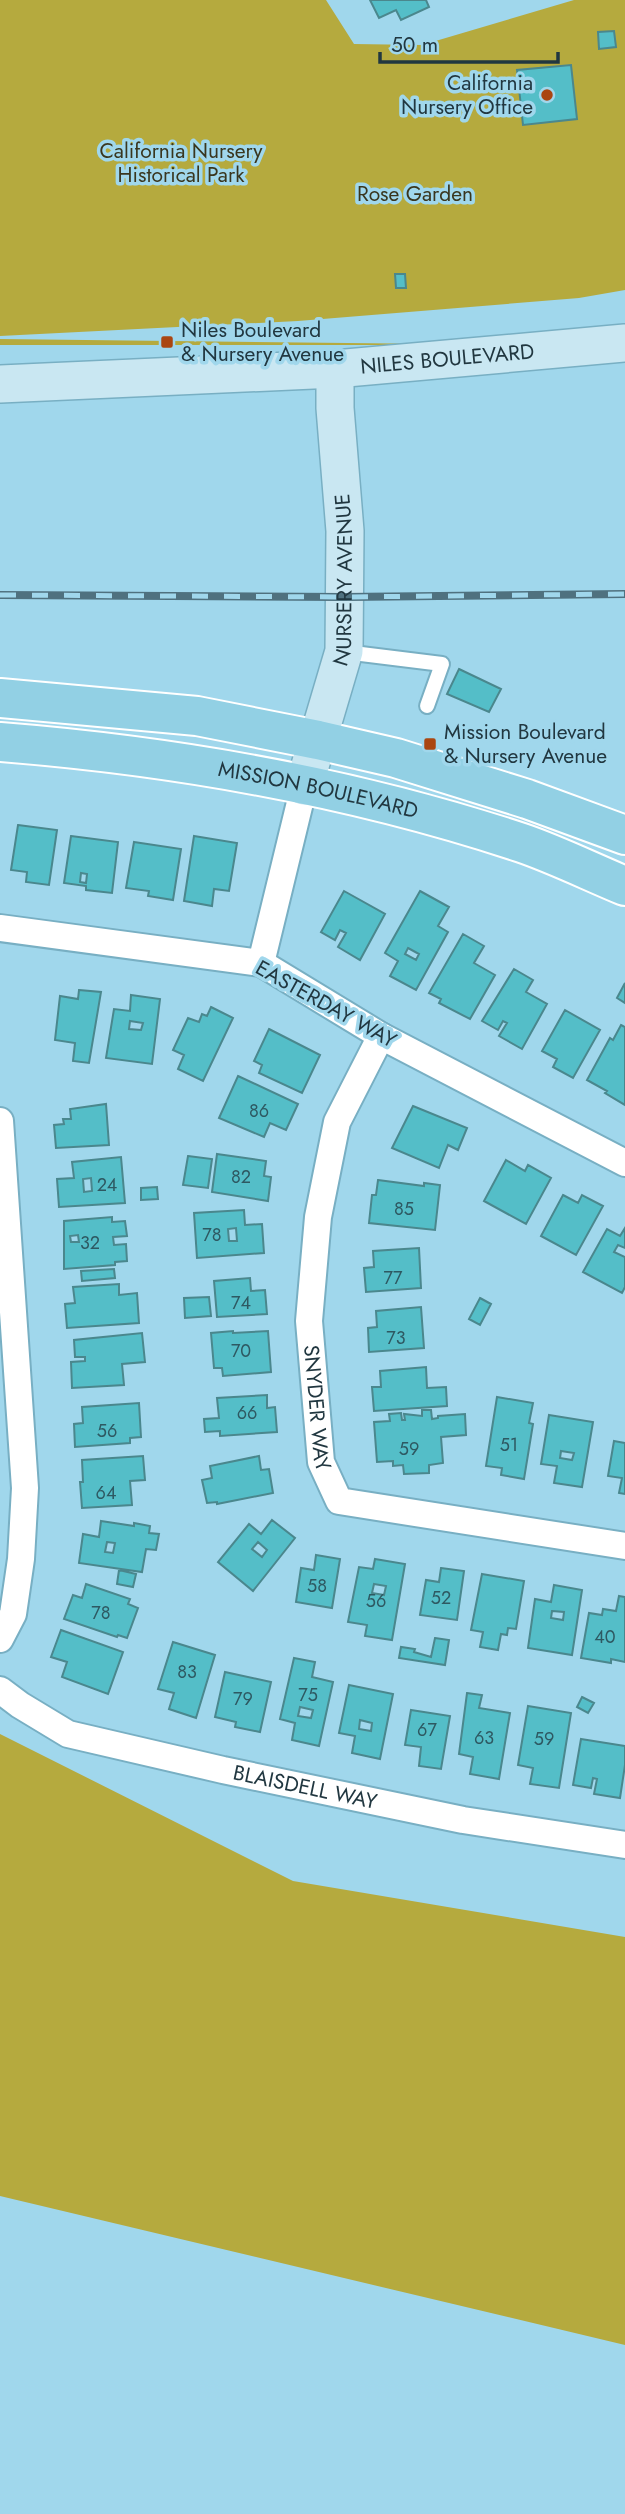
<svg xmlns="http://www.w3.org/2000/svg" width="625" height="2514" font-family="Jost,sans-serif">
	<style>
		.green { fill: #b5aa3e }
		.building { fill: #54bec8; stroke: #4a878d; stroke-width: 2; fill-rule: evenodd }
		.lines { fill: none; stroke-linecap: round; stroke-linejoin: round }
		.lane-casing { stroke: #78afc3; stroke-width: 18 }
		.street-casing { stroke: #78afc3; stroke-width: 30 }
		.secondary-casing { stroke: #78afc3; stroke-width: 40 }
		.primary-casing { stroke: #fff; stroke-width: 42 }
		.lane { stroke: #fff; stroke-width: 14 }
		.street { stroke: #fff; stroke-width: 26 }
		.secondary { stroke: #c9e7f2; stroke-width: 37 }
		.primary { stroke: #92d0e4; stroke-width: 38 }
		.rail-casing { stroke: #4f717f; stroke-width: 8 }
		.rail { stroke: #a0d7ec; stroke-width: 5; stroke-dasharray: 16; stroke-linecap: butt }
		.poi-dot { fill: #aa4611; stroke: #a0d7ec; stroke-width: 2.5 }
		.labels { text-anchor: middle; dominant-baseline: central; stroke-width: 7; stroke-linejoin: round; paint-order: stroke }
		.number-label { font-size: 18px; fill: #2e5962 }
		.poi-label { font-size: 21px; fill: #213740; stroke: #a0d7ec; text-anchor: start }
		.park-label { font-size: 21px; fill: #39361e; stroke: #a0d7ec }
		.street-label { font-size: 21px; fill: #213740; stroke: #a0d7ec }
	</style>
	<rect width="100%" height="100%" fill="#a0d7ec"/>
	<path class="green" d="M0,0h326l28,44 68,1 152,-45h51v290l-46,8 -281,23 -298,15z
		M0,339l530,6h-530z
		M0,1734l293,147 332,56v408l-625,-149z"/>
	<path class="building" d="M370,0h56l3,7 -28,13 -5,-10 -17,8z
		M614,31l2,16 -17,2 -1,-17z
		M571,65l6,54 -54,6 -6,-55z
		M395,274h10l1,14h-10z
		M459,669l42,20 -12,23 -42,-18z
		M18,825l39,5 -8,55 -23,-3 1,-10 -16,-2z
		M71,836l47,6 -6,51 -26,-3v-4l-22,-3zM81,873l6,1 -1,9 -6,-1z
		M194,836l43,7 -8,48 -15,-2 -2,17 -28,-5z
		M134,842l47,7 -8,51 -25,-4 1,-5 -23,-3z
		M344,891l41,23 -25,46 -22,-13 8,-14 -6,-3 -5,10 -14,-8z
		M420,891l29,16 -11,19 10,6 -32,58 -26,-14 8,-15 -13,-8zM408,948l11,6 -3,6 -11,-6z
		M463,934l21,12 -10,17 21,12 -25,44 -31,-16 2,-4 -12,-6z
		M514,969l19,11 -7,12 21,12 -25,45 -23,-13 8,-13 -4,-2 -5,9 -16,-9z
		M625,983v20l-8,-5z
		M79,990l22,2 -12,71 -16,-2 2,-18 -20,-3 5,-44 18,3z
		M131,995l29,4 -8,65 -46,-6 8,-49 16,2zM130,1021l13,2 -2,7 -12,-1z
		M211,1007l22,11 -30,63 -25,-12 6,-14 -11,-5 15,-32 11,4 3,-8 5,2z
		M565,1010l35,20 -27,48 -20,-11 4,-8 -15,-8z
		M621,1025l4,2v78l-20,-12 2,-2 -20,-11 23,-42 3,2z
		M269,1029l51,26 -18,38 -43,-20 3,-8 -8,-4z
		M238,1076l60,28 -12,26 -16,-7 -6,14 -45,-19z
		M106,1104l3,41 -53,3 -2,-23 10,-1 -1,-5h8l-1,-10z
		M413,1106l54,22 -9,22 -10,-5 -9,23 -47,-20z
		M217,1154l49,7 -2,15 7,1 -3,24 -56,-9z
		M188,1156l24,3 -4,29 -25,-3z
		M121,1157l4,46 -66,4 -2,-28 17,-1 -2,-16zM91,1178l1,13 -8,1 -1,-13z
		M506,1160l19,11 3,-6 23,13 -25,46 -42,-23z
		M378,1180l46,6v-3l16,2 -5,45 -66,-7 3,-28h4z
		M157,1187l1,12 -17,1v-12z
		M563,1195l15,8 4,-8 21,11 -27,49 -35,-19z
		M244,1210l1,15 17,-1 2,29 -67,5 -3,-45zM236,1228l1,13h-8l-1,-12z
		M112,1217v5l13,-1 2,15 -14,1 1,8 12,-1 1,17 -12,1v3l-51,4v-48zM78,1235l1,7h-8l-1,-6z
		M625,1228v20l-7,-3 -4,7 11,5v30l-3,6 -39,-21 24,-43 13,7z
		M419,1248l2,40 -55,4 -2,-24 10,-1 -1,-16z
		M114,1269l1,9 -33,3 -1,-10z
		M250,1278l1,13 14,-1 2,24 -50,3 -3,-36z
		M119,1284v11l18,-2 2,30 -72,5 -2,-24 10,-1 -2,-16z
		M209,1297l2,19 -26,2 -1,-20z
		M480,1298l11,6 -11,21 -11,-6z
		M421,1307l3,41 -55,4 -1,-24 9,-1 -1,-16z
		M233,1331v2l35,-2 3,41 -48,4 -1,-8h-8l-3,-35z
		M142,1333l3,29 -23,2 2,21 -52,3 -1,-26 14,-1v-4h-10l-1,-17z
		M426,1367l1,21 19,-1 1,19 -73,5 -2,-24h9l-1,-16z
		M267,1395v13l8,-1 2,25 -57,4v-5l-15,1 -1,-13 15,-1 -2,-20z
		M497,1397l36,6 -4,20 4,1 -9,55 -23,-4 1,-7 -16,-2z
		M139,1403l2,34 -11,1v5l-55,4 -1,-23 9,-1 -1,-16z
		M422,1410h9l1,9 6,-1v-2l27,-2 1,21 -25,2 2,26 -14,2v8l-25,1 -1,-9 -10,1v-5l-16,1 -3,-40 16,-1 -1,-7 12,-1 1,7h3l-1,-6 18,2z
		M549,1415l44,7 -11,65 -28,-4 3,-17 -16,-2zM561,1451l13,2 -2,7 -12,-2z
		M614,1441l11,2v51l-6,-1 3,-15 -14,-2z
		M143,1456l2,24 -15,1 2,24 -50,3 -2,-26h3l-1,-22z
		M259,1456l2,14 8,-1 4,24 -56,11v-2l-10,1 -5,-23 10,-2 -2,-12z
		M272,1520l23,18 -42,53 -35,-29 31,-38 12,10zM258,1542l9,8 -5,7 -10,-8z
		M101,1521l33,5v-3l16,3 -1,7 10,1 -3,16 -10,-1 -4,23 -63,-9 4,-29 16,3zM107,1542l8,1 -2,10 -8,-1z
		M316,1555l24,4 -8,49 -36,-6 5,-34 13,2z
		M375,1559l30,5 -13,76 -27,-4 2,-11 -19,-3 11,-55 14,2zM374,1584l12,2 -2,9 -12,-2z
		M441,1568l23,3 -7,49 -37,-5 6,-35 13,2z
		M119,1570l17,4 -3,13 -16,-3z
		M482,1574l42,7 -8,48 -8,-1 -1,7 -6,-1 -3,16 -18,-3 3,-15 -12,-2z
		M86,1584l44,15 -2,5 10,4 -11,30 -9,-3 -1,2 -53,-18 9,-24 9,3z
		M554,1585l28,5 -10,65 -44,-7 7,-49 16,3zM552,1611l12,1 -1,8 -12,-2z
		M619,1596l6,1v65l-14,-3v4l-30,-5 8,-45 13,2 1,-6 13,2z
		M61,1630l62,22 -15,42 -46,-17 5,-15 -16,-5z
		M435,1638l14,2 -4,25 -46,-7 2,-11 14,2 -1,3 17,5z
		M173,1642l42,13 -19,63 -27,-9 5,-16 -16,-4z
		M294,1658l21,4 -3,15 21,5 -14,64 -27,-6 3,-17 -15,-4zM300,1707l13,3 -2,8 -13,-2z
		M225,1672l46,10 -11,50 -25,-5 1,-5 -21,-5z
		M349,1685l44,9 -13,65 -28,-6 3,-17 -16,-3zM360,1720l12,3 -1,8 -12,-2z
		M467,1693l15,2 -3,13 31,5 -11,66 -29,-5 3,-17 -14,-3z
		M582,1697l12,6 -6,10 -11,-6z
		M528,1706l43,7 -12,75 -29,-4 3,-16 -15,-3z
		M411,1710l39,6 -9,53 -22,-3 2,-19 -16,-2z
		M581,1739l44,7v19l-5,33 -26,-4 3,-15 -4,-1 -2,10 -18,-3z"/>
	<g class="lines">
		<g class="lane-casing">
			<path id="lane" d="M345,652l97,12 -15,42"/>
		</g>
		<g class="street-casing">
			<g id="street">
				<path d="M0,928l261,35 120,73 244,127"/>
				<path d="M261,963l43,-177"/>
				<path id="s1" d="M381,1036l-44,86 -19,95 -9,104 12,141 18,39 286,45"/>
				<path d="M0,1121l25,367 -4,71 -8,55 -13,25"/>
				<path id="s2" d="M0,1690l20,15 48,29 155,36 240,50 162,25"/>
			</g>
		</g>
		<g class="secondary-casing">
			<g id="secondary">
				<path id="s3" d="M0,384l335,-15 290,-26"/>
				<path id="s4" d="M304,786l40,-135 1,-120 -10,-123v-39"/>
			</g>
		</g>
		<g class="primary-casing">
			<g id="primary">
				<path d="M0,698l197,18 121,24 78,18 131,41 98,36"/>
				<path id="s5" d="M0,742c176,14 353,45 522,101 35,12 69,29 103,43"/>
			</g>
		</g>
		<use href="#lane" class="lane"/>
		<use href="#street" class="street"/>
		<use href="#secondary" class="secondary"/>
		<use href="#primary" class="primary"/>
		<g class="rail-casing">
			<path id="rail" d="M0,595l344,2 281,-3"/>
		</g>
		<use href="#rail" class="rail"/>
	</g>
	<g class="poi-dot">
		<circle cx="547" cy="95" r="7"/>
		<rect x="160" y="335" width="14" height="14" rx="3.5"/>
		<rect x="423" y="737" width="14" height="14" rx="3.5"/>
	</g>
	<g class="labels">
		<g class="number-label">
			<text x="259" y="1111">86</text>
			<text x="241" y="1177">82</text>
			<text x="107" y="1185">24</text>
			<text x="404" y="1209">85</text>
			<text x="212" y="1235">78</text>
			<text x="90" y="1243">32</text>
			<text x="393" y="1278">77</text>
			<text x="241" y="1303">74</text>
			<text x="396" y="1338">73</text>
			<text x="241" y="1351">70</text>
			<text x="247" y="1413">66</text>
			<text x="107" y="1431">56</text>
			<text x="509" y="1445">51</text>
			<text x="409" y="1449">59</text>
			<text x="106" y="1493">64</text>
			<text x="317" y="1586">58</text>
			<text x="441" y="1598">52</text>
			<text x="376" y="1601">56</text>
			<text x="101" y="1613">78</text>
			<text x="605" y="1637">40</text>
			<text x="187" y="1672">83</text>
			<text x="308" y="1695">75</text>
			<text x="243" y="1699">79</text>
			<text x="427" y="1730">67</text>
			<text x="484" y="1738">63</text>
			<text x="544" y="1739">59</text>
		</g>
		<g class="poi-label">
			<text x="533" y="83" text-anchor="end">California<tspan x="533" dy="24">Nursery Office</tspan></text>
			<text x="181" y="330">Niles Boulevard<tspan x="181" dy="24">&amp; Nursery Avenue</tspan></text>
			<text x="444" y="732">Mission Boulevard<tspan x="444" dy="24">&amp; Nursery Avenue</tspan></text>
		</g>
		<g class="park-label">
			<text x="181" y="151">California Nursery<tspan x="181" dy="24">Historical Park</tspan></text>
			<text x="415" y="194">Rose Garden</text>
		</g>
		<g class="street-label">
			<text stroke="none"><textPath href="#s3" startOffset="448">NILES BOULEVARD</textPath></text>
			<text stroke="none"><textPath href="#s4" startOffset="212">NURSERY AVENUE</textPath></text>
			<text stroke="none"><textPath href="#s5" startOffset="322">MISSION BOULEVARD</textPath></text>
			<text transform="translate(326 1004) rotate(29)">EASTERDAY WAY</text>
			<text stroke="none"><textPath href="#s1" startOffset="385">SNYDER WAY</textPath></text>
			<text stroke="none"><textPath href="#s2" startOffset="324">BLAISDELL WAY</textPath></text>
		</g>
	</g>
	<path d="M380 52v10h178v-10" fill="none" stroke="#213740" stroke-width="3.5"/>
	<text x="391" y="52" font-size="21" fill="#213740" stroke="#a0d7ec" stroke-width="5" paint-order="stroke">50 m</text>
</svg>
